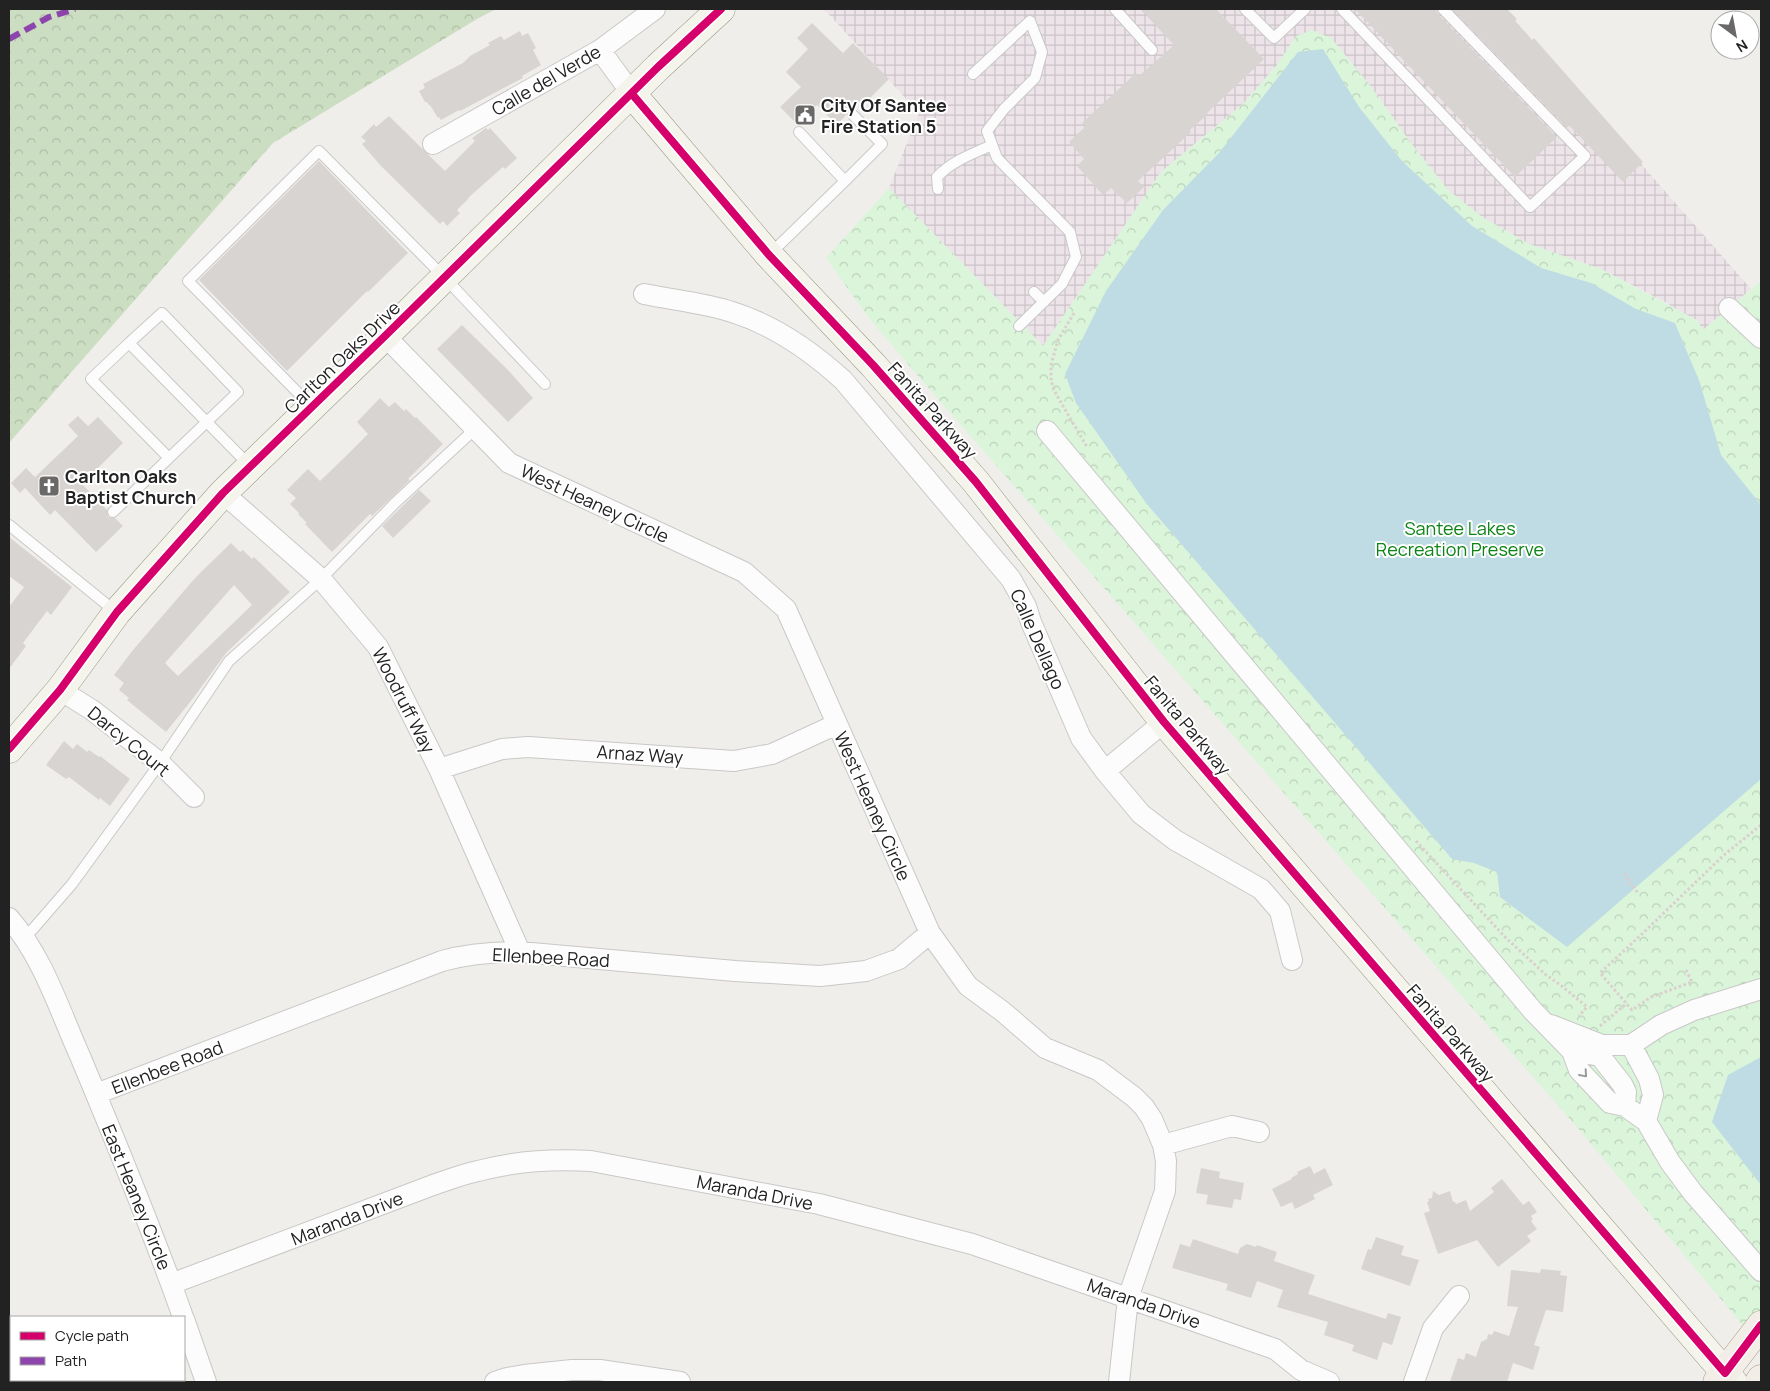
<svg xmlns="http://www.w3.org/2000/svg" width="1770" height="1391" font-family="Manrope,sans-serif">
	<style>
		.industrial { fill: url(#industrial-grid) }
		.forest { fill: url(#forest-crowns) }
		.park { fill: url(#park-crowns) }
		.water { fill: #bfdbe3 }
		.building { fill: #d7d4d2; fill-rule: evenodd }
		.lines { fill: none; stroke-linecap: round; stroke-linejoin: round }
		.lane-casing { stroke: #c9c8c7; stroke-width: 12 }
		.street-casing { stroke: #c9c8c7; stroke-width: 22 }
		.secondary-casing { stroke: #999a82; stroke-width: 29 }
		.primary-casing { stroke: #a79c86; stroke-width: 29 }
		.path { stroke: #dccecd; stroke-width: 3; stroke-dasharray: 2.5 2.5; stroke-linecap: butt }
		.lane { stroke: #fdfcfc; stroke-width: 10 }
		.street { stroke: #fdfcfc; stroke-width: 20 }
		.secondary { stroke: #f4f4ed; stroke-width: 28 }
		.primary { stroke: #f3ede7; stroke-width: 28 }
		.quiet { stroke: #8e44ad; stroke-width: 6; stroke-dasharray: 12 6; stroke-linecap: butt }
		.cycleway-casing { stroke: #fff; stroke-width: 11 }
		.cycleway { stroke: #d6006c; stroke-width: 8 }
		.oneway { stroke: #9a9a9a }
		.labels { text-anchor: middle; dominant-baseline: central; stroke-width: 4; stroke-linejoin: round; paint-order: stroke }
		.street-label { font-size: 18px; fill: #222; stroke: #fff }
		.poi-label { font-size: 18px; font-weight: bold; fill: #222; stroke: #fff; text-anchor: start }
		.park-label { font-size: 18px; fill: #0c8416; stroke: #fff }
	</style>
	<defs>
		<pattern id="industrial-grid" width="8" height="8" patternUnits="userSpaceOnUse" patternTransform="scale(1.25)"><rect width="8" height="8" fill="#ede4e9"/><path d="M0 4h8M4 0v8" fill="none" stroke="#cbc3c8"/></pattern>
		<pattern id="forest-crowns" width="20" height="18" patternUnits="userSpaceOnUse" patternTransform="scale(1.25)"><rect width="20" height="18" fill="#cbdec1"/><path d="M2 6a3 3 0 1 1 6 0M12 15a3 3 0 1 1 6 0" fill="none" stroke="#aebea6"/></pattern>
		<pattern id="park-crowns" width="20" height="18" patternUnits="userSpaceOnUse" patternTransform="scale(1.25)"><rect width="20" height="18" fill="#daf5da"/><path d="M2 6a3 3 0 1 1 6 0M12 15a3 3 0 1 1 6 0" fill="none" stroke="#bbd2bb"/></pattern>
	</defs>
	<rect width="100%" height="100%" fill="#f0eeeb"/>
	<path class="industrial" d="M824,9h681l246,280 -48,41 -36,-27 -66,-34 -72,-25 -47,-27 -34,-27 -38,-48 -38,-54 -41,-50 -35,-2 -19,29 -33,38 -83,69 -118,174 -154,-158 30,-75z"/>
	<path class="forest" d="M9,9h487l-19,10 -204,124 -264,300z"/>
	<path class="park" d="M1312,30l19,8 41,50 38,54 38,48 34,27 47,27 72,25 96,51 6,10 58,-49v1066l-186,-222 -651,-742 -56,-66 -42,-59 63,-70 154,158 118,-174 83,-69 33,-38 19,-29z"/>
	<path class="water" d="M1323,49l36,58 43,54 70,65 69,42 50,15 45,26 39,14 25,60 21,72 40,50v274l-194,168 -67,-50 -3,-25 -23,-9 -22,-4 -306,-356 -70,-100 -11,-29 41,-83 57,-81 56,-57 79,-101z
		M1761,1057v128l-49,-63 16,-47z"/>
	<path class="building" d="M1140,9h76l48,50 -57,54 1,1 -18,16 1,2 -53,49 6,6 -17,16 -16,-15 -8,7 -26,-29 7,-7 -15,-17 17,-16 -4,-3 54,-50 3,3 35,-31z
		M1355,9h81l2,5 119,123 -42,40z
		M1452,9h55l10,10 -2,2 17,19 2,-2 109,124 -20,20 -54,-57 -2,3z
		M812,23l31,30 10,-10 36,36 -25,25 -4,-3 -7,7 -4,2 -3,5 -9,10 -20,-20 -20,19 -17,-17 21,-20 -15,-15 22,-23 -11,-11z
		M520,31l2,5 6,-3 8,15 -3,2 8,15 -19,11 1,2 -63,33 -1,-1 -18,10 -2,-3 -1,1 -8,-13h-1l-2,-3h-2l-6,-11 6,-3 -2,-4 40,-21 7,-7 20,-11 -2,-2 13,-7 3,4z
		M389,116l56,55 30,-30 -3,-3 14,-10 2,2 2,-2 27,30 -12,11 -2,-2 -35,31h1l-12,12 3,3 -13,13 -4,-5 -3,3 -59,-58 -19,-22 4,-3 -5,-4 13,-13 2,3z
		M319,161l89,92 -40,39 -1,-1 -80,80 -88,-91z
		M462,325l46,45 25,28 -25,24 -71,-73z
		M380,398l9,9 6,-5 9,9 2,-2 9,9 1,-1 27,27 -35,35 2,1 -38,36 -2,-2 -38,38 -27,-28 2,-1 -9,-9 1,-1 -9,-9 6,-6 -9,-8 21,-21 12,12 25,-24 23,-23 -11,-12z
		M78,416l10,10 10,-9 25,26 -41,41 25,26 1,7 7,1 8,8 -27,26 -41,-42 -5,5 -25,-27 -5,5 -9,-10 15,-15 9,9 43,-41 -10,-11z
		M419,490l12,11 -38,37 -11,-12z
		M9,537l63,50 -21,28 -4,-4 -24,32 3,3 -17,23v-62l15,-20 -15,-11z
		M231,543l9,9 3,-2 9,9 2,-2 36,35 -64,61 -32,44 -28,35 -39,-32 2,-2 -10,-8 5,-7 -10,-8 19,-25 63,-73zM234,585l18,20 -74,71 -13,-13z
		M64,741l9,8 4,-5 10,8 2,-2 10,7 1,-1 30,23 -20,27 -10,-8 -1,2 -30,-23 -3,2 -20,-14z
		M1310,1166l4,8 11,-6 8,17 -20,10 2,4 -20,10 -3,-7 -11,5 -9,-18 20,-10 -1,-1 7,-4 -1,-2z
		M1201,1168l19,4 -1,6 25,5 -3,17 -7,-1 -2,9 -26,-4 2,-9 -12,-2z
		M1502,1179l21,26 6,-4 8,11 -6,4 2,3 -2,2 6,8 -10,7 4,5 -33,26 -21,-27 -39,14 -14,-41 6,-2 -3,-9h2l-1,-3 4,-1 1,-7 6,4 11,-4 3,11h2l1,2 10,-4 4,11 24,-19 -3,-4z
		M1376,1237l28,9 -3,9 18,5 -9,26 -49,-17 7,-20 3,1z
		M1193,1239l45,15 2,-6 7,-4 9,3 1,-2 20,7 -3,9 41,14 -7,19 78,25 2,-6 13,4 -9,28 -9,-3 -6,18 -25,-9 2,-6 -30,-10 4,-13 -51,-15 6,-17 -26,-9 -6,17 -25,-8 2,-6 -56,-16 8,-24 10,3z
		M1541,1269l20,2 -1,4 7,1 -4,36 -17,-2 -12,35 6,2 -7,23 -20,-7 -6,19h-57l8,-24 6,2 2,-7 10,4 5,-15 6,-3 1,-5 4,1 2,-4 15,5 9,-29 -11,-1 4,-36 29,3z"/>
	<g class="lines">
		<g class="lane-casing">
			<path id="lane" d="M1115,9l37,41
				M1245,9l29,29 31,-29
				M1342,9l188,198 55,-51 -142,-147
				M973,74l57,-53 12,31 -7,26 -31,31 -17,22 10,27 73,74 6,25 -14,27 -43,42
				M845,181l37,-37 -29,-29
				M938,189l-1,-12c15,-16 35,-23 55,-32
				M770,254l75,-73 -46,-49
				M1034,292l10,10
				M129,343l-38,36 78,79 69,-66 -76,-79 -33,30 121,123
				M311,406l-123,-125 131,-130 126,127 100,106
				M113,512l56,-54
				M9,525l107,87
				M23,937l10,-8 39,-45 88,-121 69,-102 92,-82 74,-76 80,-74"/>
		</g>
		<g class="street-casing">
			<path id="street" d="M600,50l32,44
				M433,144l167,-94 55,-41
				M644,294c29,6 60,9 88,18 42,13 78,38 111,68l168,199 15,27 5,16 50,116 24,33 36,43 34,26 86,49 19,22 12,49
				M1729,308l32,30
				M385,336l124,127 235,109 42,37 144,324 38,53 34,25 43,37 53,22 36,27 10,10 8,12 11,26 3,16 -1,30 -37,107 -9,84
				M1047,431l486,580 39,40 7,19 31,33 15,3 21,15 24,41 23,31 68,78
				M223,493l98,86 57,68 61,122 81,183
				M60,690l32,20 68,53 34,34
				M439,769l63,-20 26,-2 206,14 38,-7 65,-30
				M1105,771l59,-49
				M9,918c34,39 50,91 71,138 36,86 72,173 103,261
				M1551,1025l51,20h29
				M1572,1051l28,5 22,28 4,8 -1,14
				M96,1094l346,-133c26,-7 51,-9 78,-9l215,19 85,5 46,-5 33,-12 31,-26
				M1646,1121l7,-26 -4,-16 -18,-34 30,-20 33,-15 67,-21
				M1163,1145l69,-19 27,6
				M171,1284l262,-99c15,-5 30,-11 45,-14 37,-10 75,-12 113,-10l228,43 153,40 303,105 26,21 28,12
				M184,1319l22,63
				M495,1382l12,-4 17,-3 48,-5h28l80,12
				M1414,1382l19,-54 26,-32"/>
		</g>
		<g class="secondary-casing">
			<path id="secondary" d="M632,94l137,161 104,110 103,117 188,240 569,660
				M9,749l51,-59 57,-78 106,-119 162,-157 273,-269 63,-58"/>
		</g>
		<g class="primary-casing">
			<path id="primary" d="M1717,1382l44,-57
				M1759,1382l2,-3"/>
		</g>
		<path class="path" d="M1074,313l-16,27 -7,25v16l5,13 31,53
			M1416,841l89,96 40,37 18,13 24,20 -8,9
			M1624,874l14,19
			M1686,970l6,12 -41,15 -19,13 -32,-37 42,-39 82,-79 37,-30
			M1600,1026l27,-23"/>
		<use href="#lane" class="lane"/>
		<use href="#street" class="street"/>
		<use href="#secondary" class="secondary"/>
		<use href="#primary" class="primary"/>
		<path class="quiet" d="M9,39l40,-22 26,-8"/>
		<g class="cycleway-casing">
			<path id="cycleway" d="M632,94l137,161 104,110 103,117 188,240 561,651 36,-48
				M9,749l51,-59 57,-78 106,-119 162,-157 273,-269 63,-58"/>
		</g>
		<use href="#cycleway" class="cycleway"/>
	</g>
	<defs><path id="oneway-chevron" d="M-2-3.5L2.5 0L-2 3.5" fill="none" stroke-width="1.6" stroke-linecap="round" stroke-linejoin="round" transform="scale(1.25)"/></defs>
	<use class="oneway" href="#oneway-chevron" transform="translate(1584 1074) rotate(49)"/>
	<defs>
		<g id="civic-square" transform="scale(1.125)"><rect x="-9" y="-9" width="18" height="18" rx="4" fill="#6a6968" stroke="#fff"/><path d="M-.6-6.5H3V-4.5H.6V-3L4-1V1h2V6H-6V1h2V-1L-.6-3ZM-1.2 2.5V6h2.4V2.5Z" fill="#fff"/></g>
		<g id="church-square" transform="scale(1.125)"><rect x="-9" y="-9" width="18" height="18" rx="4" fill="#6a6968" stroke="#fff"/><path d="M-1.2-6h2.4v3.5h3.3v2.4h-3.3V6h-2.4V-.1h-3.3v-2.4h3.3Z" fill="#fff"/></g>
	</defs>
	<g fill-rule="evenodd">
		<use href="#civic-square" x="805" y="115"/>
		<use href="#church-square" x="49" y="486"/>
	</g>
	<g class="labels">
		<g class="street-label">
			<text transform="translate(546 80) rotate(-30)">Calle del Verde</text>
			<text transform="translate(342 357) rotate(-44)">Carlton Oaks Drive</text>
			<text transform="translate(933 410) rotate(48)">Fanita Parkway</text>
			<text transform="translate(595 503) rotate(25)">West Heaney Circle</text>
			<text transform="translate(1038 639) rotate(66)">Calle Dellago</text>
			<text transform="translate(404 700) rotate(63)">Woodruff Way</text>
			<text transform="translate(1188 725) rotate(50)">Fanita Parkway</text>
			<text transform="translate(129 741) rotate(39)">Darcy Court</text>
			<text transform="translate(640 754) rotate(4)">Arnaz Way</text>
			<text transform="translate(873 806) rotate(66)">West Heaney Circle</text>
			<text transform="translate(551 957) rotate(3)">Ellenbee Road</text>
			<text transform="translate(1451 1033) rotate(49)">Fanita Parkway</text>
			<text transform="translate(167 1067) rotate(-21)">Ellenbee Road</text>
			<text transform="translate(755 1192) rotate(11)">Maranda Drive</text>
			<text transform="translate(137 1197) rotate(68)">East Heaney Circle</text>
			<text transform="translate(347 1218) rotate(-21)">Maranda Drive</text>
			<text transform="translate(1144 1303) rotate(19)">Maranda Drive</text>
		</g>
		<g class="poi-label">
			<text x="821" y="105">City Of Santee<tspan x="821" dy="21">Fire Station 5</tspan></text>
			<text x="65" y="476">Carlton Oaks<tspan x="65" dy="21">Baptist Church</tspan></text>
		</g>
		<g class="park-label">
			<text x="1460" y="528">Santee Lakes<tspan x="1460" dy="21">Recreation Preserve</tspan></text>
		</g>
	</g>
	<rect width="1770" height="1391" fill="none" stroke="#222222" stroke-width="20"/>
	<rect x="10" y="1316" width="175" height="65" fill="#ffffff" stroke="#a7a7a7"/>
	<rect x="20" y="1332" width="25" height="8" fill="#d6006c" stroke="#a7a7a7"/>
	<text x="55" y="1341" font-size="15" fill="#222222">Cycle path</text>
	<rect x="20" y="1357" width="25" height="8" fill="#8e44ad" stroke="#a7a7a7"/>
	<text x="55" y="1366" font-size="15" fill="#222222">Path</text>
	<g transform="translate(1735 35) rotate(148)"><circle r="24" fill="#ffffff" stroke="#a7a7a7"/>
	<path d="M0-4L9 19L0 12L-9 19Z" fill="#6a6968"/>
	<text y="-8" font-size="14" font-weight="bold" text-anchor="middle" fill="#222222">N</text>
	</g>
</svg>
